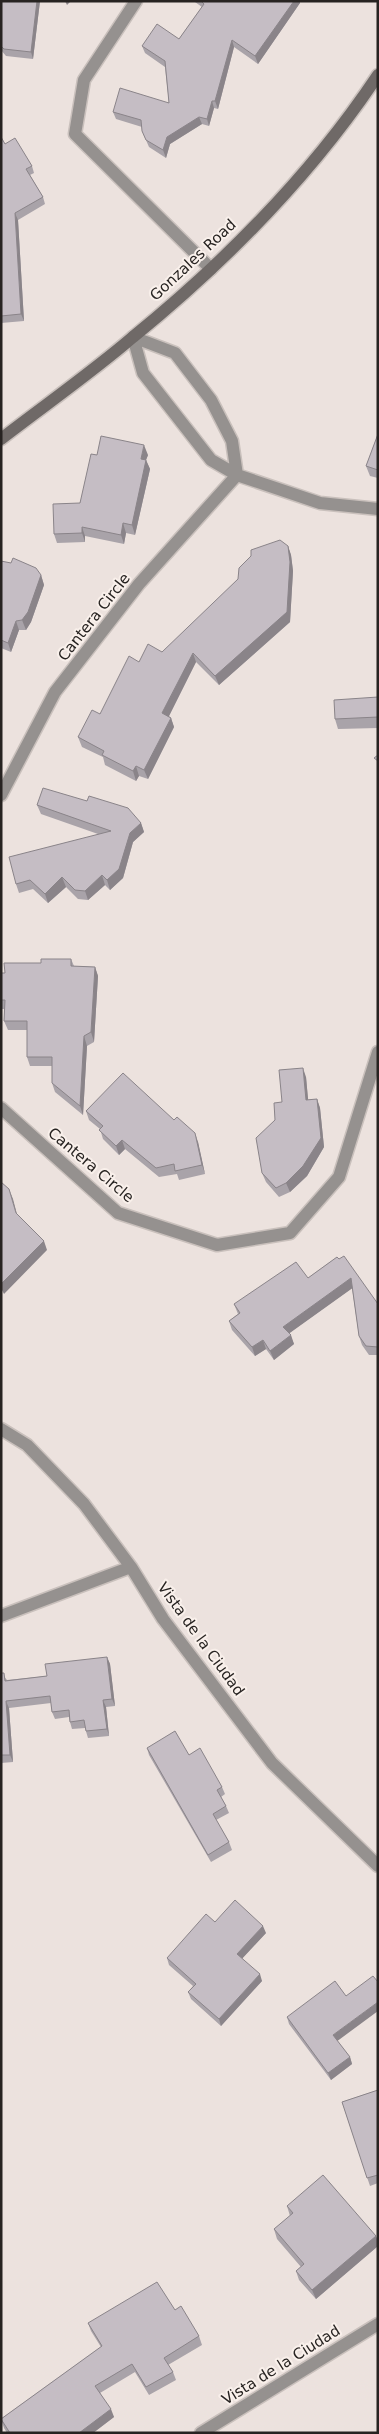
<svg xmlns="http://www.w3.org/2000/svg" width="379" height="2434" font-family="'DejaVu Sans',sans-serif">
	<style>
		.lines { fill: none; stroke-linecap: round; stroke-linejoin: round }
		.lane-casing { stroke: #c9c0bc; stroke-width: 15 }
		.street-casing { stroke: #c9c0bc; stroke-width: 15 }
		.secondary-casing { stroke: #c9c0bc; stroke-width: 15 }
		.lane { stroke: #95918f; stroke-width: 12 }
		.street { stroke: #95918f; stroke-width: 12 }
		.secondary { stroke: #6f6967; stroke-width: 12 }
		.wall { fill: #a9a3a9 }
		.shaded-wall { fill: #8a8489 }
		.building { fill: #c5bdc4; stroke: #8a8489 }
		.labels { text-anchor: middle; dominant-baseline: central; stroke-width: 4; stroke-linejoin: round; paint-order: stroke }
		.street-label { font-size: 15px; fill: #272321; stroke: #f9f0eb }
	</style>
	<rect width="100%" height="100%" fill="#ece2de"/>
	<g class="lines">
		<g class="lane-casing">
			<path id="lane" d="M136,1l-52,79 -9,54 136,135"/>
		</g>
		<g class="street-casing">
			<path id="street" d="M133,337l42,16 36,47 21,41 5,34
				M133,337l10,36 68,87 26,15
				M1,795l54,-103 84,-108 98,-109 83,28 58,6
				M1,1108l117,105 99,32 73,-12 49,-56 39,-125
				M1,1429l26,16 57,59 47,63 32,52 109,144 106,103
				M1,1616l130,-49
				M201,2433l177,-109"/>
		</g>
		<g class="secondary-casing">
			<path id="secondary" d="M1,439c44,-34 90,-66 132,-102 92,-75 179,-163 245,-262"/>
		</g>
		<use href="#lane" class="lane"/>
		<use href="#street" class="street"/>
		<use href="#secondary" class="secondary"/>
	</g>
	<path class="wall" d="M1,1h39l-7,58 -27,-3 -5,-6z
		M194,1h106v2l-42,61 -24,-17 -16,62 -4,-1 -5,18 -7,-2 -32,20 -4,14 -17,-11 -7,-16v-4l-26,-8 -3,-7 56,-9 -4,-36 -20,-14 -3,-7 37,-7 23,-32 -7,-5z
		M1,137l4,7 27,22 2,7 -4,2 13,22 2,7 -27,16 6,101 -23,2z
		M378,434v44l-8,-2 -4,-10z
		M97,455h51l-2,5 4,9 -15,66 -9,-2 -2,11 -39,-8v6l-28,1 -3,-9 26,-31z
		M288,546l3,9 2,16 -3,51 -71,63 -23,-23 -27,54 2,2 3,9 -26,52 -9,-3 -3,5 -31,-16 -2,-8 -21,-10 -4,-10 22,-23 39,-52 23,-10z
		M1,561l40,14 3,10 -13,37 -5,8h-7l-8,22 -10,-4z
		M378,697v31l-40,1 -3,-10z
		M37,805l104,18 3,9 -11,10 -10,36 -13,12 -5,-5 -17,15 -10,-1 -12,-12 -18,16 -15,-14 -14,4 -3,-9 82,-50 -57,-20z
		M71,959l3,7 21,1 3,9 -4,66 -7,4 -4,69 -28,-23 -3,-9v-17h-22l-3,-9v-27h-19l-4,-9v-12h-3v-36h4l36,-10z
		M306,1077l2,23 9,-1 3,9 4,39 -17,29 -17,16 -11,5 -13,-15 -4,-9 13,-53 7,-18z
		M86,1111l112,31 7,32 -26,6 -2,-6 -18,3 -34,-28 -6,6 -16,-16 -3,-10 -11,-9z
		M337,1257l41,47v51h-9l-7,-10 -3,-9 -7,-48 -63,45 5,11 -20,16 -8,-11 -11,7 -23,-26 -3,-9 9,-7 -4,-10 74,-26z
		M107,1657l3,7 5,42 -9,1 3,29 -21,2 -3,-10 -13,1 -2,-7 -1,-5 -14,2 -3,-7 -1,-9 -42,5 4,54 -12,1v-90l6,7 40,-4z
		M147,1748l42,7 33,32 3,7 -4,3 5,9 3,7 -13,7 13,22 3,8 -21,12 -62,-107z
		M215,1922l51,11 -24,25 20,23 -41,45 -30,-27 -3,-7 5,-6 -24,-21 -2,-7z
		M287,2017l50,24 13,16 2,7 -21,16 -42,-56z
		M378,2090v93l-8,3 -28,-84z
		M287,2206l89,30 2,6v4l-62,53 -17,-19 -3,-9 5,-4 -24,-28 -3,-10 16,-13z
		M175,2310l24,26 3,9 -34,20 5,7 3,8 -27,15 -14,-23 -35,21 14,24 -21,16h-86l-3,-5 -3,-9 100,-72 -10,-16 -3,-8z"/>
	<path class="shaded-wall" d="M37,1h3l-7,58 -2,-7z
		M65,1h6l-4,4z
		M294,1h6v2l-42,61 -3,-8z
		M232,40l2,7 -16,62 -3,-8z
		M212,101l2,7 -5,18 -2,-7z
		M199,117l3,7 -32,20 -4,14 -3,-8 4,-13z
		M15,213l3,7 6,101 -3,-7z
		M144,445l4,10 -2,5 4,9 -15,66 -3,-10 9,-66z
		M123,523l3,10 -2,11 -3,-9z
		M82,527l3,9v6l-3,-9z
		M288,546l3,9 2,16 -3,51 -71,63 -4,-9z
		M41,575l3,10 -13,37 -5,8 -4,-10z
		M16,621l3,9 -8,22 -3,-9z
		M193,653l3,9 -30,60 -4,-9z
		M171,718l3,9 -26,52 -4,-9z
		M136,766l3,10 -3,5 -3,-10z
		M141,823l3,9 -11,10 -10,36 -13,12 -3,-10 23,-47z
		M102,875l3,10 -17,15 -3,-9z
		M62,877l4,10 -18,16 -3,-9z
		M95,967l3,9 -4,66 -3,-10z
		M84,1036l3,10 -4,69 -3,-9z
		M303,1068l3,9 3,32 -3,-9z
		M317,1099l3,9 4,39 -17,29 -17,16 -4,-9z
		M195,1133l3,9 7,32 -3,-9z
		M122,1140l3,9 -6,6 -3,-9z
		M9,1189l4,10 6,23 -3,-9z
		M44,1241l3,9 -43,44 -3,-6v-4z
		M351,1278l3,9 -67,48 -4,-8z
		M291,1335l3,9 -20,16 -4,-9z
		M263,1340l3,9 -11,7 -3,-9z
		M107,1657l3,7 5,42 -3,-7z
		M103,1700l3,7 3,29 -2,-7z
		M6,1701l3,7 4,54 -3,-7z
		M263,1926l3,7 -26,28 -3,-7z
		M260,1974l2,7 -41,45 -2,-7z
		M378,2002v9l-42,31 -3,-7z
		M350,2057l2,7 -21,16 -3,-7z
		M376,2236l2,6v4l-62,53 -4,-9z
		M111,2409l3,8 -21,16h-14z"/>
	<path class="building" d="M1,1h36l-6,51 -27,-3 -3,-3z
		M201,1h93l-39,55 -23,-16 -17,61h-3l-5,18 -8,-2 -32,20 -4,13 -17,-10 -4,-9 -1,-11 -28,-8 7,-24 49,15 -4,-42 -23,-15 15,-22 22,15 25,-35z
		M1,137l4,7 10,-6 17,28 -6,3 17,28 -28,16 6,101 -20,2z
		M378,434v36l-12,-4z
		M101,436l43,9 -3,14 5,1 -14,65 -9,-2 -2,12 -39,-8v6l-28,1 -1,-30 27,-1 11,-49 6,1z
		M280,540l8,6 2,16 -3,50 -72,64 -22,-23 -31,60 9,5 -27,52 -8,-4 -3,5 -31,-16 2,-4 -26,-14 14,-27 8,4 29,-58 10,6 9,-18 14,8 76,-73 1,-11 12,-12v-6z
		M13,558l23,10 5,7 -13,37 -6,8 -6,1 -8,22 -7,-3v-79l10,2z
		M378,697v20l-43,2 -1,-19z
		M378,755v6l-4,-3z
		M43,788l44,13 2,-5 39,12 13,15 -11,10 -11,36 -12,11 -5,-5 -17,16 -10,-1 -13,-13 -17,17 -15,-14 -14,4 -7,-27 102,-26 -74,-26z
		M41,959h30v7l24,1 -4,65 -7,4 -4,70 -28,-23v-26h-25v-36h-23l1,-21h-4v-27h4l-1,-10h37z
		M303,1068l3,32 11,-1 4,39 -18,28 -17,17 -10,5 -14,-15 -6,-35 19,-18 -1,-17 8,-1 -3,-32z
		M123,1073l51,47 3,-3 18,16 7,32 -27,6 -1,-7 -18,4 -34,-28 -6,6 -17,-16 4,-4 -17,-15z
		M1,1182l8,7 7,24 28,28 -43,43z
		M344,1256l34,48v43l-12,-1 -7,-10 -8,-58 -68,49 8,8 -21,16 -7,-11 -11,7 -23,-26 11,-8 -6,-9 62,-42 12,16 29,-21 2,2z
		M107,1657l5,42 -9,1 4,29 -21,2 -2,-11 -14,2 -1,-12 -17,2 -2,-16 -44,5 4,54h-9v-82h3l1,8 42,-5 -2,-12z
		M175,1731l14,24 11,-7 22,39 -5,3 9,16 -13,8 16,28 -21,13 -61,-107z
		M235,1900l28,26 -26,28 23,20 -41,45 -31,-27 8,-8 -29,-26 39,-44 9,8z
		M373,1976l5,6v20l-45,33 17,22 -22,16 -41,-56 48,-36 11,15z
		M378,2090v85l-11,3 -25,-76z
		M323,2175l53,61 -64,54 -16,-19 8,-7 -30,-35 19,-16 -6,-7z
		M157,2282l18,28 6,-4 18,30 -35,22 9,14 -27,15 -14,-23 -37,22 16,23 -32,24h-69l-9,-14 101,-73 -14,-23z"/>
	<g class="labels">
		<g class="street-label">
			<text transform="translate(193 260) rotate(-43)">Gonzales Road</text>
			<text transform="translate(94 617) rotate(-52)">Cantera Circle</text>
			<text transform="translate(91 1165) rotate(40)">Cantera Circle</text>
			<text transform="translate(201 1639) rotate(54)">Vista de la Ciudad</text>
			<text transform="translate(281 2365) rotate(-32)">Vista de la Ciudad</text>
		</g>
	</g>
	<rect width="379" height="2434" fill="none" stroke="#272321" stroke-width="5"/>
</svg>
